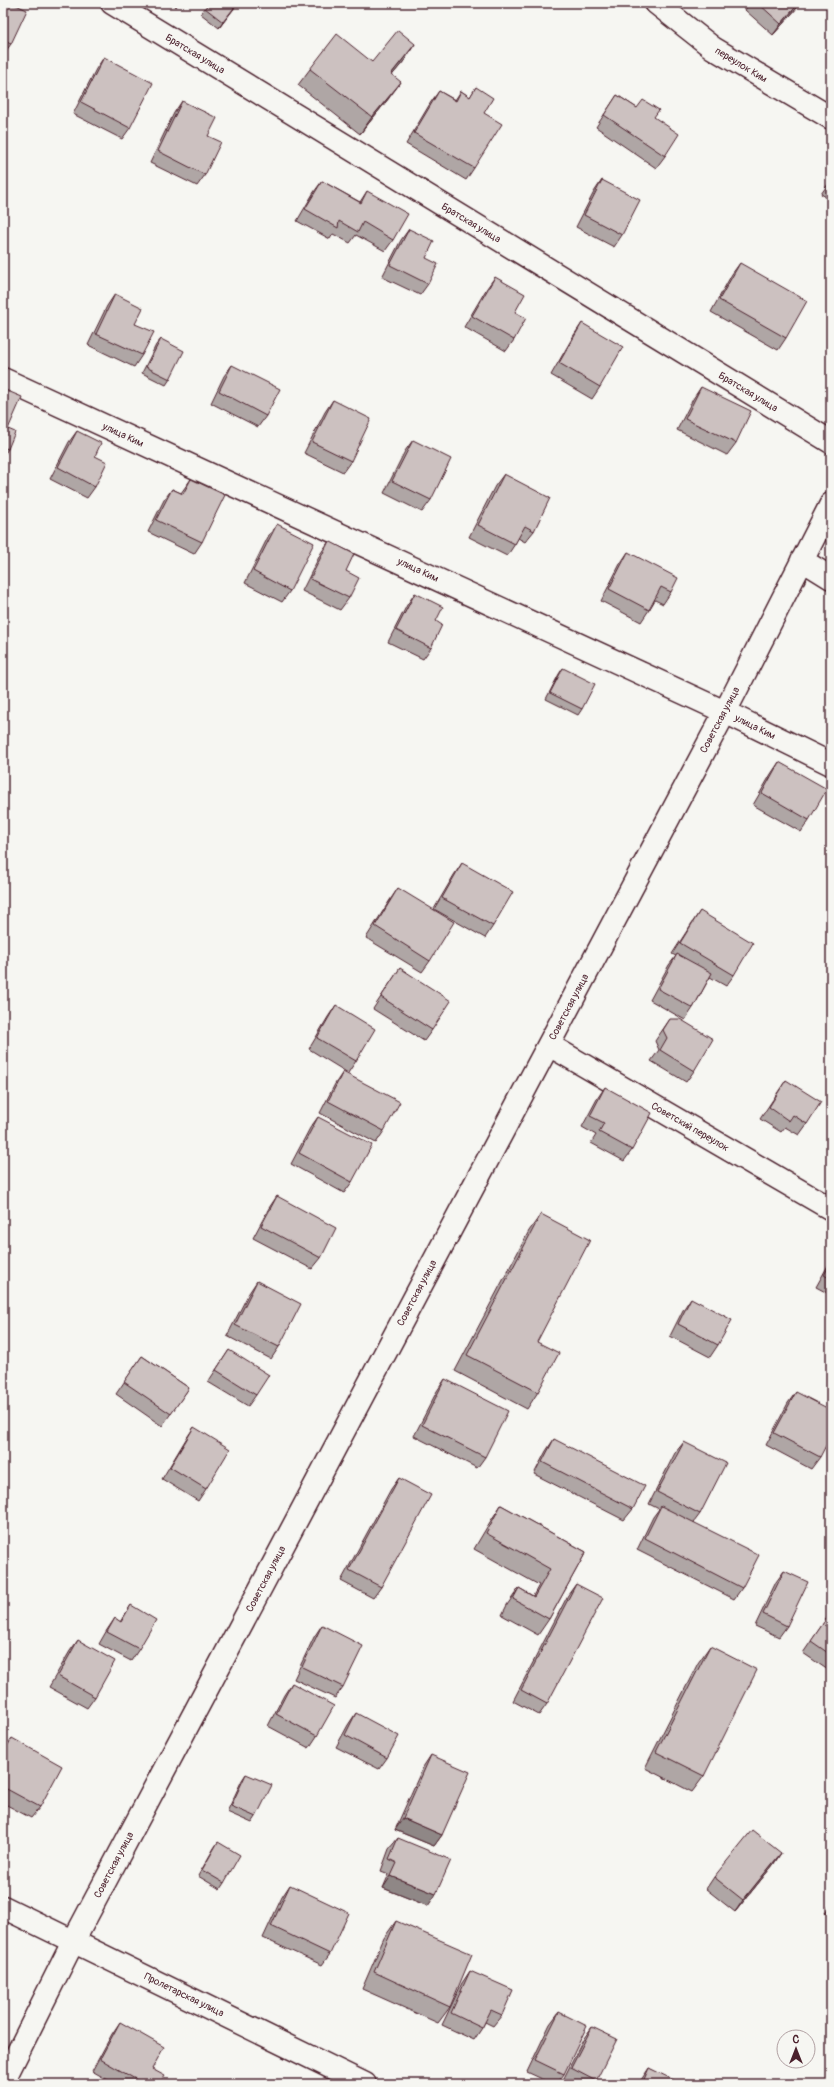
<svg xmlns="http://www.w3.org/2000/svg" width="834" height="2087" font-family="Pangolin,sans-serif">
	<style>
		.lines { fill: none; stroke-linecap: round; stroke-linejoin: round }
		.minor-casing { stroke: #4a1f2b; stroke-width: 25 }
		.minor { stroke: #f6f6f2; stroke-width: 22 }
		.wall { fill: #afa6a5; stroke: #4a1f2b }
		.shaded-wall { fill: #8f8786; stroke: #4a1f2b }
		.building { fill: #ccc1c0; stroke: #4a1f2b }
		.labels { text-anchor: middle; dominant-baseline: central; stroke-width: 3.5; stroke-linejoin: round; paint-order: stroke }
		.street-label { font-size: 10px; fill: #4a1f2b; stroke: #f6f6f2 }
	</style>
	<rect width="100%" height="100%" fill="#f6f6f2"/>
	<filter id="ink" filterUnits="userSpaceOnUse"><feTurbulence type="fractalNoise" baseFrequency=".025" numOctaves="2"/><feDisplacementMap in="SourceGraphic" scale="8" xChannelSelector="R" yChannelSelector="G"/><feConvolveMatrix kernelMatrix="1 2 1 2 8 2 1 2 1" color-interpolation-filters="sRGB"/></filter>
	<g filter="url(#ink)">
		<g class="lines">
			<g class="minor-casing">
				<path id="minor" d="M112,3l719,439
					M656,3l57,45 118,70
					M3,379l722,333 106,52
					M802,560l29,18
					M549,1045l282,164
					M3,1907l362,177
					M3,2082l71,-142 651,-1228 106,-208"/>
			</g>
			<use href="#minor" class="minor"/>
		</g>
		<path class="wall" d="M3,3l11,1 -3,40 -8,11z
			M171,3h8l-3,4z
			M750,3h51l-4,5 -24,27 -28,-25z
			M237,4l-18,24 -18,-14 4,-6z
			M104,57l26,71 -8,11 -49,-25 23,-45z
			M404,61l-12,14 -3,23 -29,36 -62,-49 12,-16 62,-7z
			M476,87l8,26 -10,55 -8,12 -60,-36 25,-42 8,-11 16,9 6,-9 9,6z
			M617,95l20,13 17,9 11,39 -9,12 -60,-41z
			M182,101l26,35 -3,39 -8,11 -47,-23 24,-50z
			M602,180l20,55 -8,12 -38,-20 18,-35z
			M831,180v20l-10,-6z
			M322,181l38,21 7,-11 26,49 -8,11 -29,-16 -6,8 -17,-9 -3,5 -33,-18 17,-29z
			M409,229l17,29 2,26 -8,11 -38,-18 19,-37z
			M740,263l46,75 -8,12 -67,-38 21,-38z
			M495,277l20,35 -1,28 -8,11 -42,-24 23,-39z
			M115,294l20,30 7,31 -8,12 -46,-22 19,-39z
			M582,323l18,64 -8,12 -41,-24 23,-40z
			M161,339l9,40 -4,6 -24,-12 14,-28z
			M232,365l34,51 -8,11 -47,-24 13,-27z
			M701,387l35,56 -9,12 -50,-25 16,-31z
			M3,389l5,40v20l-5,7z
			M333,400l18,61 -8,11 -39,-19 21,-41z
			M77,431l18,25v31l-8,11 -37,-19 19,-37z
			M413,440l18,60 -9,12 -38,-19 21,-42z
			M504,474l30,57 -9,11 -7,-4 -3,6 -8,12 -38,-19 26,-51z
			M191,479l11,63 -8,12 -46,-22 16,-32 8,-11 9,4z
			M277,524l13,67 -8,11 -37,-19 24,-48z
			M329,541l17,30 3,27 -9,12 -38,-19 19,-38z
			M628,552l43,40 -8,12 -8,-4 -6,10 -8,12 -40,-21 19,-37z
			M415,593l21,28 -5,27 -8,11 -35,-17 19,-37z
			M563,668l19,41 -4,6 -32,-16 13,-25z
			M779,762l30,58 -8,12 -48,-27 18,-31z
			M462,863l31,63 -8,12 -51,-29 20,-34z
			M398,888l32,73 -8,11 -56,-34 24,-38z
			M700,911l34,64 -8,11 -16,-9 -17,31 -8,12 -35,-20 19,-35 7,-9 -4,-2 20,-31z
			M400,968l32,62 -8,11 -51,-32z
			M336,1005l20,56 -8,12 -39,-24 19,-32z
			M670,1019l24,52 -8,11 -35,-21 8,-11 -4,-9z
			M343,1072l41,59 -8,12 -56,-30 15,-29z
			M786,1080l21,44 -8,11 -14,-8 -4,5 -21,-13z
			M605,1087l27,63 -8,11 -33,-18 5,-8 -14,-8 15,-28z
			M318,1117l34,65 -8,11 -53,-29 19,-36z
			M277,1196l44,62 -9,11 -59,-31 16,-30z
			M541,1214l-4,128 1,50 -11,17 -72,-38 74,-140z
			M831,1260v35l-15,-8z
			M257,1281l22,66 -8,12 -44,-23 22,-43z
			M691,1298l27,47 -8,12 -40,-21 13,-26z
			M229,1350l27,45 -8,11 -40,-24z
			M142,1356l47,32 -27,38 -46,-32z
			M445,1379l40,78 -8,11 -63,-32 23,-45z
			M796,1392l24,65 -9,12 -45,-24 22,-42z
			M194,1427l12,62 -8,12 -36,-22 24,-40z
			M554,1439l79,70 -9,11 -90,-46 12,-23z
			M684,1442l16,72 -6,8 48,66 -8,11 -97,-49 16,-33 6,-8 -10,-5 26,-51z
			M399,1478l-18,109 -8,11 -32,-17 50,-92z
			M501,1505l85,47 -37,67 -11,16 -36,-20 5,-10 12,-17 14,8 6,-11 -65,-36 16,-27z
			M784,1571l3,55 -8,11 -24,-11 21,-44z
			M576,1584l-29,120 -8,11 -26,-14 55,-106z
			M131,1605l8,44 -8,12 -32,-17 8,-14 8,-12 5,4z
			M831,1612v60l-28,-19z
			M322,1625l21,62 -8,11 -41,-19 20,-42z
			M78,1640l17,57 -8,11 -38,-21 21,-36z
			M710,1646l-6,130 -12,16 -47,-24 53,-105z
			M292,1683l25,53 -8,12 -41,-22 16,-31z
			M356,1713l31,45 -8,11 -43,-22 12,-22z
			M12,1738l28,69 -9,11 -28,-15v-53z
			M431,1755l11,80 -8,11 -39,-16 28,-63z
			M246,1774l10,43 -4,6 -25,-11 15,-32z
			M398,1838l30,68 -45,-18 6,-14 -8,-3 8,-22z
			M218,1842l6,41 -4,6 -22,-13 16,-28z
			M781,1853l-8,12 -38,47 -29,-23 8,-12z
			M290,1885l40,69 -8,11 -59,-27 19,-41z
			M831,1903v13l-6,-3z
			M396,1921l54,86 -12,16 -76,-34 22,-51z
			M470,1971l32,44 -9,11 -8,-4 -3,6 -8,12 -32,-15 20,-42z
			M559,2012l5,62 -7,10h-4l-26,-12 23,-48z
			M120,2022l32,47 8,15h-45l-23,-13 20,-37z
			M592,2027l4,54 -3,3h-22l-8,-4 21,-42z
			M649,2068l26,16h-36l2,-4z"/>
		<path class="shaded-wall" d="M799,3h2l-4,5 -24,27 8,-11z
			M237,4l-4,6 -14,18 4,-6z
			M415,44l-11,17 -25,30 12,-17z
			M401,82l-12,16 -29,36 12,-17z
			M403,1818l39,17 -8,11 -39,-16z
			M781,1853l-8,12 -38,47 8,-12z
			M391,1876l45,18 -8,12 -45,-18z"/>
		<path class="building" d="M3,3h12l-1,1 13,6 -16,34 -8,-4z
			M209,3h27l1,1 -14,18 -18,-14z
			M758,3h41l-18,21z
			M398,30l17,14 -24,30 10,8 -29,35 -62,-48 27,-35 35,28z
			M104,57l49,26 -23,45 -49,-26z
			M476,87l17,11 -9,15 18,11 -28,44 -60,-35 25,-42 17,10 5,-10 9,6z
			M617,95l20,13 6,-8 16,10 -5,7 25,17 -14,22 -61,-41z
			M182,101l35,17 -9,18 13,6 -16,33 -47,-24z
			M602,180l38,20 -18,35 -38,-20z
			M322,181l39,22 6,-12 41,23 -15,26 -30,-18 -5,10 -19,-11 -1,7 -33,-19z
			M409,229l25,12 -8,17 12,6 -10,20 -38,-19z
			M740,263l67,38 -21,37 -67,-38z
			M495,277l30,17 -10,18 11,6 -12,22 -42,-24z
			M115,294l28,14 -8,16 19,8 -12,23 -46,-21z
			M582,323l41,24 -23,40 -41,-24z
			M161,339l23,12 -14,28 -24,-12z
			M232,365l48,24 -14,27 -47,-25z
			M701,387l50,24 -15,32 -51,-24z
			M3,389l19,8 -14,32 7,3 -7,17 -5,-2z
			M333,400l38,19 -20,42 -39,-19z
			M77,431l24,12 -6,13 12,6 -12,25 -37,-20z
			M413,440l38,19 -20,41 -39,-19z
			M504,474l46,24 -16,33 -9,-5 -10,18 -37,-19z
			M191,479l34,16 -23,47 -46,-22 16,-31 11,5z
			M277,524l37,19 -24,48 -37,-20z
			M329,541l25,13 -8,17 13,7 -10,20 -39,-19z
			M628,552l50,26 -7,14 -10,-5 -12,23 -40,-21z
			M415,593l28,14 -7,14 6,4 -11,23 -35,-18z
			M563,668l32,16 -13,25 -32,-16z
			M779,762l48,27 -18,31 -47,-27z
			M462,863l51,29 -20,34 -51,-28z
			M398,888l56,34 -24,39 -55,-35z
			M700,911l53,32 -19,32 -54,-32z
			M677,954l35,19 -19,35 -35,-19z
			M400,968l51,33 -19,29 -51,-33z
			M336,1005l39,24 -19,32 -39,-23z
			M670,1019h10l33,20 -19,32 -34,-21 7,-12 -4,-8z
			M343,1072l57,30 -16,29 -56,-30z
			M786,1080l35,22 -14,22 -14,-9 -4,6 -20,-14z
			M605,1087l47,26 -20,37 -33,-18 5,-9 -14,-7z
			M318,1117l54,28 -20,37 -53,-29z
			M277,1196l59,32 -15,30 -60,-32z
			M541,1214l49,26 -53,102 22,11 -21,39 -71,-37z
			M831,1263v16l-7,-4z
			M257,1281l44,23 -22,43 -44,-22z
			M691,1298l41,22 -14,25 -40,-21z
			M229,1350l40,25 -13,20 -40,-25z
			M142,1356l47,32 -18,26 -47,-32z
			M445,1379l63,32 -23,46 -63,-32z
			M796,1392l35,18v26l-11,21 -46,-24z
			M194,1427l36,22 -24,40 -36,-22z
			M554,1439l91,47 -12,23 -91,-47z
			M684,1442l42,21 -26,51 -43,-22z
			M399,1478l32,17 -50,92 -32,-17z
			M501,1505l85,47 -37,67 -36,-20 6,-11 15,9 16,-28 -64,-36z
			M661,1506l98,49 -17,33 -97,-50z
			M784,1571l24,11 -21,44 -24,-12z
			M576,1584l27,14 -56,106 -26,-14z
			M131,1605l25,15 -17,29 -32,-17 8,-14 6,4z
			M831,1612v43l-20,-14z
			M322,1625l41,21 -20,41 -41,-20z
			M78,1640l37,21 -20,36 -37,-21z
			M710,1646l47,24 -53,106 -48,-24z
			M292,1683l42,23 -17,30 -41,-22z
			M356,1713l43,23 -12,22 -42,-23z
			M12,1738l50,28 -22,41 -37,-20v-34z
			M431,1755l39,17 -28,63 -39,-17z
			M246,1774l26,11 -16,32 -25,-11z
			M752,1830l29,23 -38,47 -29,-23z
			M398,1838l53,22 -15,34 -45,-18 6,-13 -8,-4z
			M218,1842l22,13 -16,28 -22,-13z
			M290,1885l59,28 -19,41 -59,-28z
			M396,1921l76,33 -22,53 -76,-35z
			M470,1971l43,19 -11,25 -11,-5 -9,18 -31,-15z
			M559,2012l28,14 -23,48 -29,-14z
			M120,2022l44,25 -12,22 13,7 -5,8h-16l-44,-25z
			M592,2027l25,12 -21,42 -25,-13z
			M649,2068l27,13 -1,3h-33z
			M227,2080l7,4h-9z"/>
	</g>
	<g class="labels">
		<g class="street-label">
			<text transform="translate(195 54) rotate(31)">Братская улица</text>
			<text transform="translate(741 65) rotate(31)">переулок Ким</text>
			<text transform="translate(471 223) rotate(31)">Братская улица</text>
			<text transform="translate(748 392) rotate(31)">Братская улица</text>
			<text transform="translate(123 435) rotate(25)">улица Ким</text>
			<text transform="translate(418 570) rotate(25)">улица Ким</text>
			<text transform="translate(720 720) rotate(-62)">Советская улица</text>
			<text transform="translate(755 727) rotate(26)">улица Ким</text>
			<text transform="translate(569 1007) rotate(-62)">Советская улица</text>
			<text transform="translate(690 1127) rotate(30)">Советский переулок</text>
			<text transform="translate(417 1293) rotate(-62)">Советская улица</text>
			<text transform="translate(266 1579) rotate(-62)">Советская улица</text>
			<text transform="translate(114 1865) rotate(-62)">Советская улица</text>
			<text transform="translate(184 1995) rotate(26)">Пролетарская улица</text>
		</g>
	</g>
	<rect width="834" height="2087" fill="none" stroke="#f6f6f2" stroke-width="16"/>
	<rect x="8" y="8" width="818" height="2071" fill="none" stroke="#4a1f2b" stroke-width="1.5" filter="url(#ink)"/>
	<g transform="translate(796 2049)"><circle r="19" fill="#f6f6f2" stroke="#b1a0a2"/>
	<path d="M0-3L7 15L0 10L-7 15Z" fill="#4a1f2b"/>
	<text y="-6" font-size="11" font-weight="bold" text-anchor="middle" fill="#4a1f2b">С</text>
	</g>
</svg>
